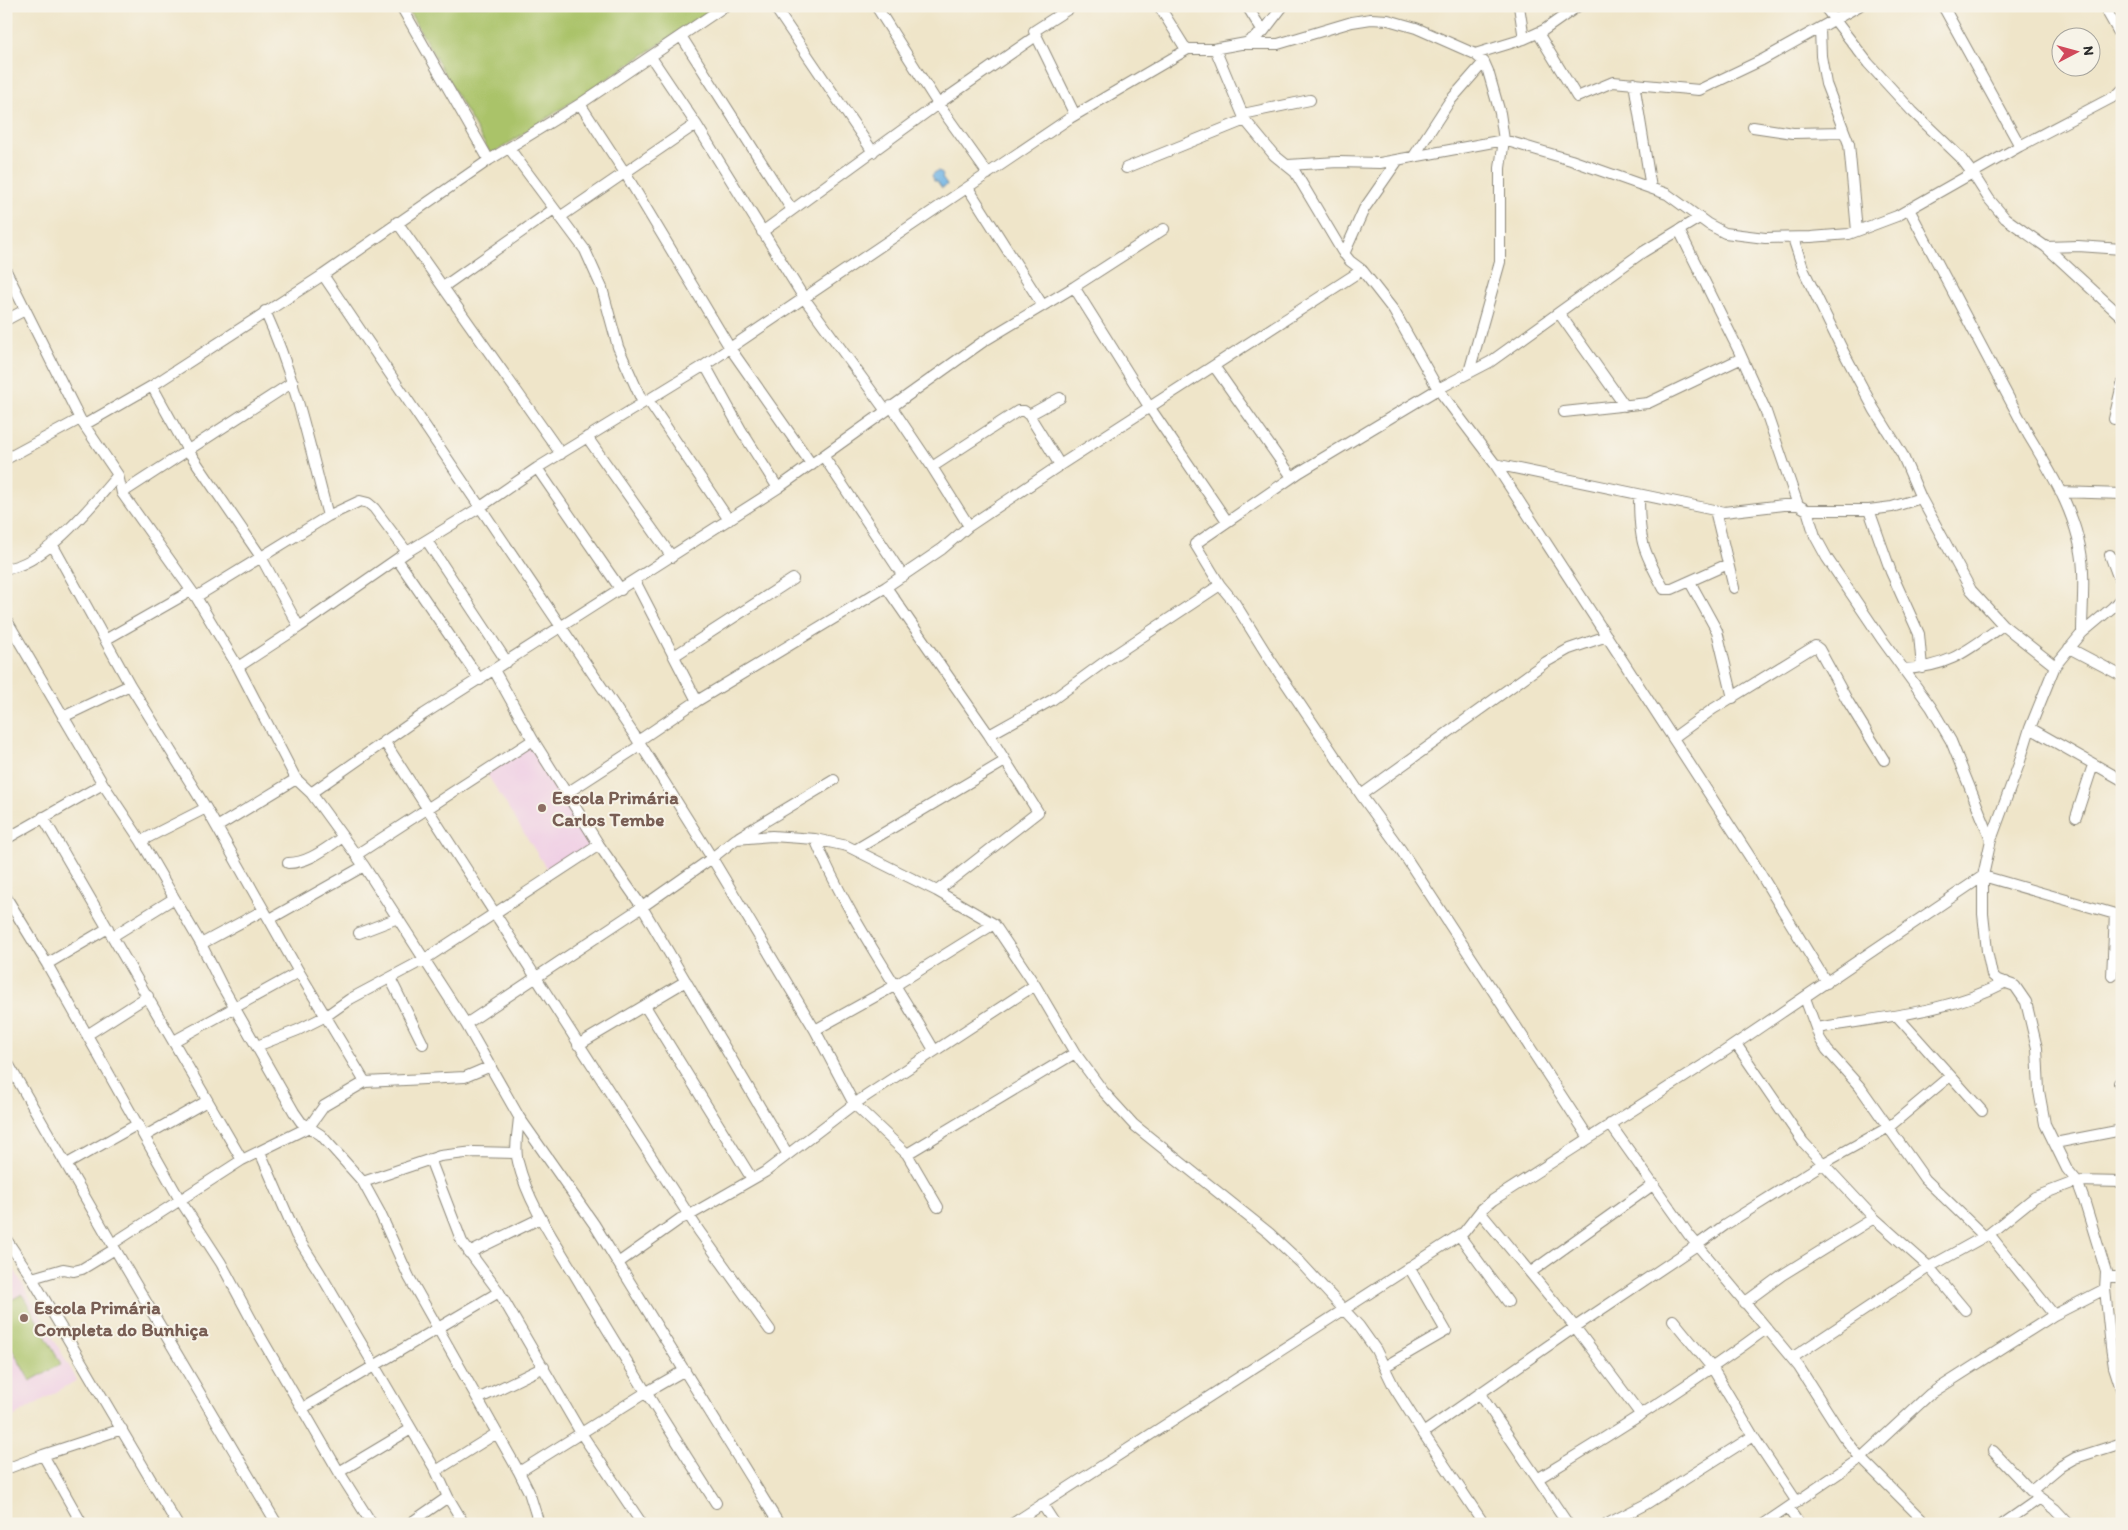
<svg xmlns="http://www.w3.org/2000/svg" width="2128" height="1530" font-family="Itim,sans-serif">
	<style>
		.built { fill: #f0d0e5 }
		.green { fill: #aac369; stroke: #6a774a }
		.water { fill: #6fb4e5; stroke: #4d7088 }
		.lines { fill: none; stroke-linecap: round; stroke-linejoin: round }
		.minor-casing { stroke: #8d887a; stroke-width: 12 }
		.minor { stroke: #fff; stroke-width: 10 }
		.education-dot { fill: #8d6e63; stroke: #f7f3e8; stroke-width: 2 }
		.labels { text-anchor: middle; dominant-baseline: central; stroke-width: 4; stroke-linejoin: round; paint-order: stroke }
		.education-label { font-size: 19px; font-weight: bold; fill: #785e54; stroke: #f7f3e8; text-anchor: start }
	</style>
	<rect width="100%" height="100%" fill="#f7f3e8"/>
	<filter id="ink" filterUnits="userSpaceOnUse"><feTurbulence type="fractalNoise" baseFrequency=".02" numOctaves="2"/><feDisplacementMap in="SourceGraphic" scale="10" xChannelSelector="R" yChannelSelector="G"/><feConvolveMatrix kernelMatrix="1 2 1 2 8 2 1 2 1" color-interpolation-filters="sRGB"/></filter>
	<filter id="wash" filterUnits="userSpaceOnUse"><feTurbulence type="fractalNoise" baseFrequency=".0096" numOctaves="4" result="noise"/><feDisplacementMap in="SourceGraphic" scale="20" xChannelSelector="R" yChannelSelector="G"/><feGaussianBlur stdDeviation="1.12" result="paint"/><feColorMatrix in="noise" values="0 0 0 0 0 0 0 0 0 0 0 0 0 0 0 0 0 1.4 0 .05"/><feComposite in="paint" operator="in"/></filter>
	<g filter="url(#wash)">
		<rect width="100%" height="100%" fill="#efe5c9"/>
		<path class="built" d="M533,740l66,105 -49,29 -65,-103z
			M6,1255l71,125 -71,41z"/>
		<path class="green" d="M406,6h312l-227,149z
			M22,1294l39,70 -31,17 -24,-43v-35z"/>
		<path class="water" d="M937,171l4,1 2,4 -1,2 5,7 -5,3 -5,-7h-3l-2,-6z"/>
	</g>
	<g filter="url(#ink)">
		<g class="lines">
			<g class="minor-casing">
				<path id="minor" d="M401,6l88,154
					M774,6l99,146
					M876,6l62,98 50,70
					M1073,6l-39,25 41,84
					M1159,6l25,40 4,3h25l3,2 29,69 29,35 21,17 47,79 8,10 12,9 32,41 44,78 57,75 257,396 75,123
					M1247,6l16,26
					M1519,6l5,33
					M1824,6l44,57 44,48 48,46 13,17 16,25 16,19 41,29 76,70
					M1943,6l77,140
					M2104,6l18,32
					M1820,29l1,27 5,28 23,60 8,87
					M1538,33l39,64 36,-15 86,8 63,-30 97,-54
					M681,36l111,174
					M1243,44h35l74,-22 19,-3 17,1 28,8 59,26 9,8 4,9 12,42 4,27 -4,28v94l-31,110
					M1213,49l33,-6 17,-11 20,-26
					M1475,54l49,-15 20,-9 34,-24
					M651,57l45,67 108,174 82,113
					M1634,83l17,105
					M580,104l45,69 105,175 82,117
					M1243,114l67,-14
					M1753,127l40,6 51,-1
					M509,148l76,102 17,38 16,59 25,56
					M1414,156l35,-54 35,-40
					M1288,165l50,-3 42,1 124,-23 67,20 96,34 41,30 17,9 40,5 46,-1 38,-3 48,-18 123,-70 97,-51 5,-5
					M1126,168l119,-48
					M968,188l75,118
					M1909,209l120,227c25,41 52,86 54,135 1,20 -1,41 -1,62
					M560,217l136,-93
					M397,222l164,232
					M1679,230l59,119 27,60 33,96
					M762,232l176,-128 98,-68
					M1793,238l11,33 39,80 31,58 28,45 19,44 50,92 32,35 52,41
					M2046,247l32,-1 44,3
					M1344,254l20,-45 34,-49
					M6,271l74,148 38,56 4,18 74,104 42,70 58,112 15,14 53,73 102,158 53,93 75,107 185,300
					M323,275l318,470 71,113 103,172 39,74 53,50 31,53
					M443,287l111,-78
					M1074,287l76,121 77,113
					M265,311c30,66 45,136 63,205
					M1559,313l66,93
					M6,320l19,-10
					M705,365l36,65 37,58
					M1214,366l78,111
					M152,386l35,63 74,108 38,70
					M648,400l81,120
					M891,406l41,61 37,59
					M1564,412l84,-9 94,-45
					M1029,415l31,-17
					M2114,419l8,-35
					M84,425l68,-39 171,-111 166,-115 91,-56 145,-98
					M587,437l85,120
					M824,457l79,119
					M6,459l74,-40
					M1495,464l229,48 60,-7h14l9,5h62l23,-3 29,-9
					M932,467l86,-56h6l5,4 31,50
					M537,468l84,122
					M2060,492l62,2
					M122,493l171,-111
					M1639,495c0,45 3,54 25,94h8l56,-25
					M1715,510l19,78
					M1807,510l8,26 12,22 54,80 50,69 20,34 40,99
					M1869,510l22,62 28,62 3,34
					M427,541l80,121
					M52,544l78,141 76,123 93,164 66,110
					M2110,555l7,19 5,7
					M397,559l83,121
					M6,568c36,-1 89,-66 112,-93
					M635,581l62,120
					M1690,582l27,49 16,67
					M886,587l103,148 49,77 -101,79
					M196,597l132,-81 32,-15 8,2 6,5 33,44
					M2122,597l-9,10 -31,26 -27,33 -25,62 -11,36 -28,76 -8,36v38l4,37 5,24 6,5 17,6 11,16 11,46 2,43 6,33 22,45 10,12 7,19 22,72 -1,17 6,58 3,20 8,25
					M6,619l97,165 38,57 60,103 20,40 73,128 7,10 20,13 42,47 17,31 29,64 110,195 10,20 10,32
					M105,640l86,-49
					M2069,648l53,28
					M674,656l119,-77
					M238,667l61,-40 108,-75 72,-44 58,-40 168,-103 365,-247 118,-69
					M1903,669c46,-2 64,-18 100,-44
					M494,670l39,70 66,105 43,62 145,246
					M63,717l67,-32
					M2030,728l92,52
					M989,735l63,-35 55,-40 113,-75
					M1673,738l40,-29 102,-63 4,3 28,51 37,60
					M384,741l315,490 71,99
					M638,741l59,-40 189,-114 56,-38 27,-23 91,-61 302,-195
					M311,793l113,-79 354,-226 206,-147 90,-54 90,-58
					M567,793l74,-48
					M1361,795l185,-133 23,-13 38,-13
					M43,817l199,343
					M2076,817l17,-52
					M217,827l79,-48
					M739,837l95,-57
					M6,839l97,-55
					M815,839c31,75 79,141 119,211
					M141,841l65,-33
					M855,850l150,-89
					M356,855l177,-115
					M288,863c21,0 38,-15 55,-26
					M6,897l41,67 133,236 41,63 38,71 80,138 33,52
					M270,919l94,-53
					M359,933l39,-15
					M113,936l60,-37
					M201,944l63,-34
					M47,964l61,-36
					M2112,976l3,-62
					M390,978l33,66
					M1805,998l15,41 7,11 33,37 65,92 59,57
					M645,1006l107,173
					M1897,1016l85,95
					M466,1024l176,-117 70,-49 24,-19 36,-3 43,3 32,7 90,45 57,33 41,61 40,68 28,38 31,34 135,108 31,29 59,64 17,24 18,37 29,46 61,91
					M1817,1028c64,-11 131,-15 189,-46
					M815,1030l81,-45 98,-61
					M87,1035l61,-39
					M174,1041l125,-69
					M1736,1044l67,98 71,76 55,49 36,43
					M578,1045l108,-64
					M257,1046l41,-16 28,-14 24,-17 75,-40 174,-114
					M6,1060l106,184 165,280
					M2119,1083h3
					M519,1117c-1,15 -5,31 -1,45 11,45 41,85 64,125 43,73 88,144 134,216
					M1610,1124l79,111 110,132 44,69 15,19 69,69
					M145,1136l62,-35
					M1589,1138l-188,-288 -40,-55 -92,-137 -35,-56 -14,-17 -25,-41 105,-72 138,-83 52,-27 153,-110 56,-34
					M2055,1143l67,-13
					M260,1152l36,83 24,38 116,198 12,26 16,27
					M907,1154l168,-101
					M430,1159l32,83 37,50 82,141 61,91
					M67,1164l71,-40
					M363,1182l77,-26 34,-4 42,1
					M1480,1212l95,115 66,88
					M1989,1234l65,81
					M1459,1235l49,67
					M6,1239l26,39 145,246
					M112,1244l130,-84 67,-33 15,-21 41,-24 100,-5 26,-11
					M469,1253l72,-35
					M618,1263l62,-44 10,-4 75,-43 89,-68 181,-119
					M1531,1272l123,-88
					M2107,1277h15
					M32,1278l31,-9 11,2 8,-2 33,-20
					M1744,1303l38,-28 92,-57
					M1673,1320l40,49 40,67 44,66
					M1792,1358l137,-91 60,-33 46,-37 42,-16 45,1
					M1384,1367l62,-36 -37,-64
					M1480,1394l88,130
					M478,1399l66,-32
					M303,1408l196,-116
					M1423,1433l152,-106 122,-82 28,-20 99,-62 65,-36 61,-51
					M1993,1451l38,40 24,18 14,15
					M43,1455l39,69
					M6,1469l37,-14 79,-26
					M436,1471l61,-38
					M339,1472l72,-43
					M519,1472l126,-79 40,-23
					M1539,1478c78,-47 154,-95 227,-149
					M2031,1491l30,-25 14,-8 47,-15
					M1042,1504l13,20
					M1788,1508l11,16
					M409,1524l39,-27
					M1012,1524l452,-292 18,-23 11,-9 232,-149 258,-175 139,40
					M1607,1524l39,-20 107,-68
					M1764,1524l97,-66 69,-64 124,-79 51,-26
					M2003,1524l37,-26"/>
			</g>
			<use href="#minor" class="minor"/>
		</g>
	</g>
	<g class="education-dot">
		<circle cx="542" cy="808" r="5"/>
		<circle cx="24" cy="1318" r="5"/>
	</g>
	<g class="labels">
		<g class="education-label">
			<text x="552" y="797">Escola Primária<tspan x="552" dy="22">Carlos Tembe</tspan></text>
			<text x="34" y="1307">Escola Primária<tspan x="34" dy="22">Completa do Bunhiça</tspan></text>
		</g>
	</g>
	<rect width="2128" height="1530" fill="none" stroke="#f7f3e8" stroke-width="25"/>
	<g transform="translate(2076 52) rotate(84)"><circle r="24" fill="#f7f3e8" stroke="#a5a39c"/>
	<path d="M0-4L9 19L0 12L-9 19Z" fill="#d1495b"/>
	<text y="-8" font-size="14" font-weight="bold" text-anchor="middle" fill="#2b2b2b">N</text>
	</g>
</svg>
